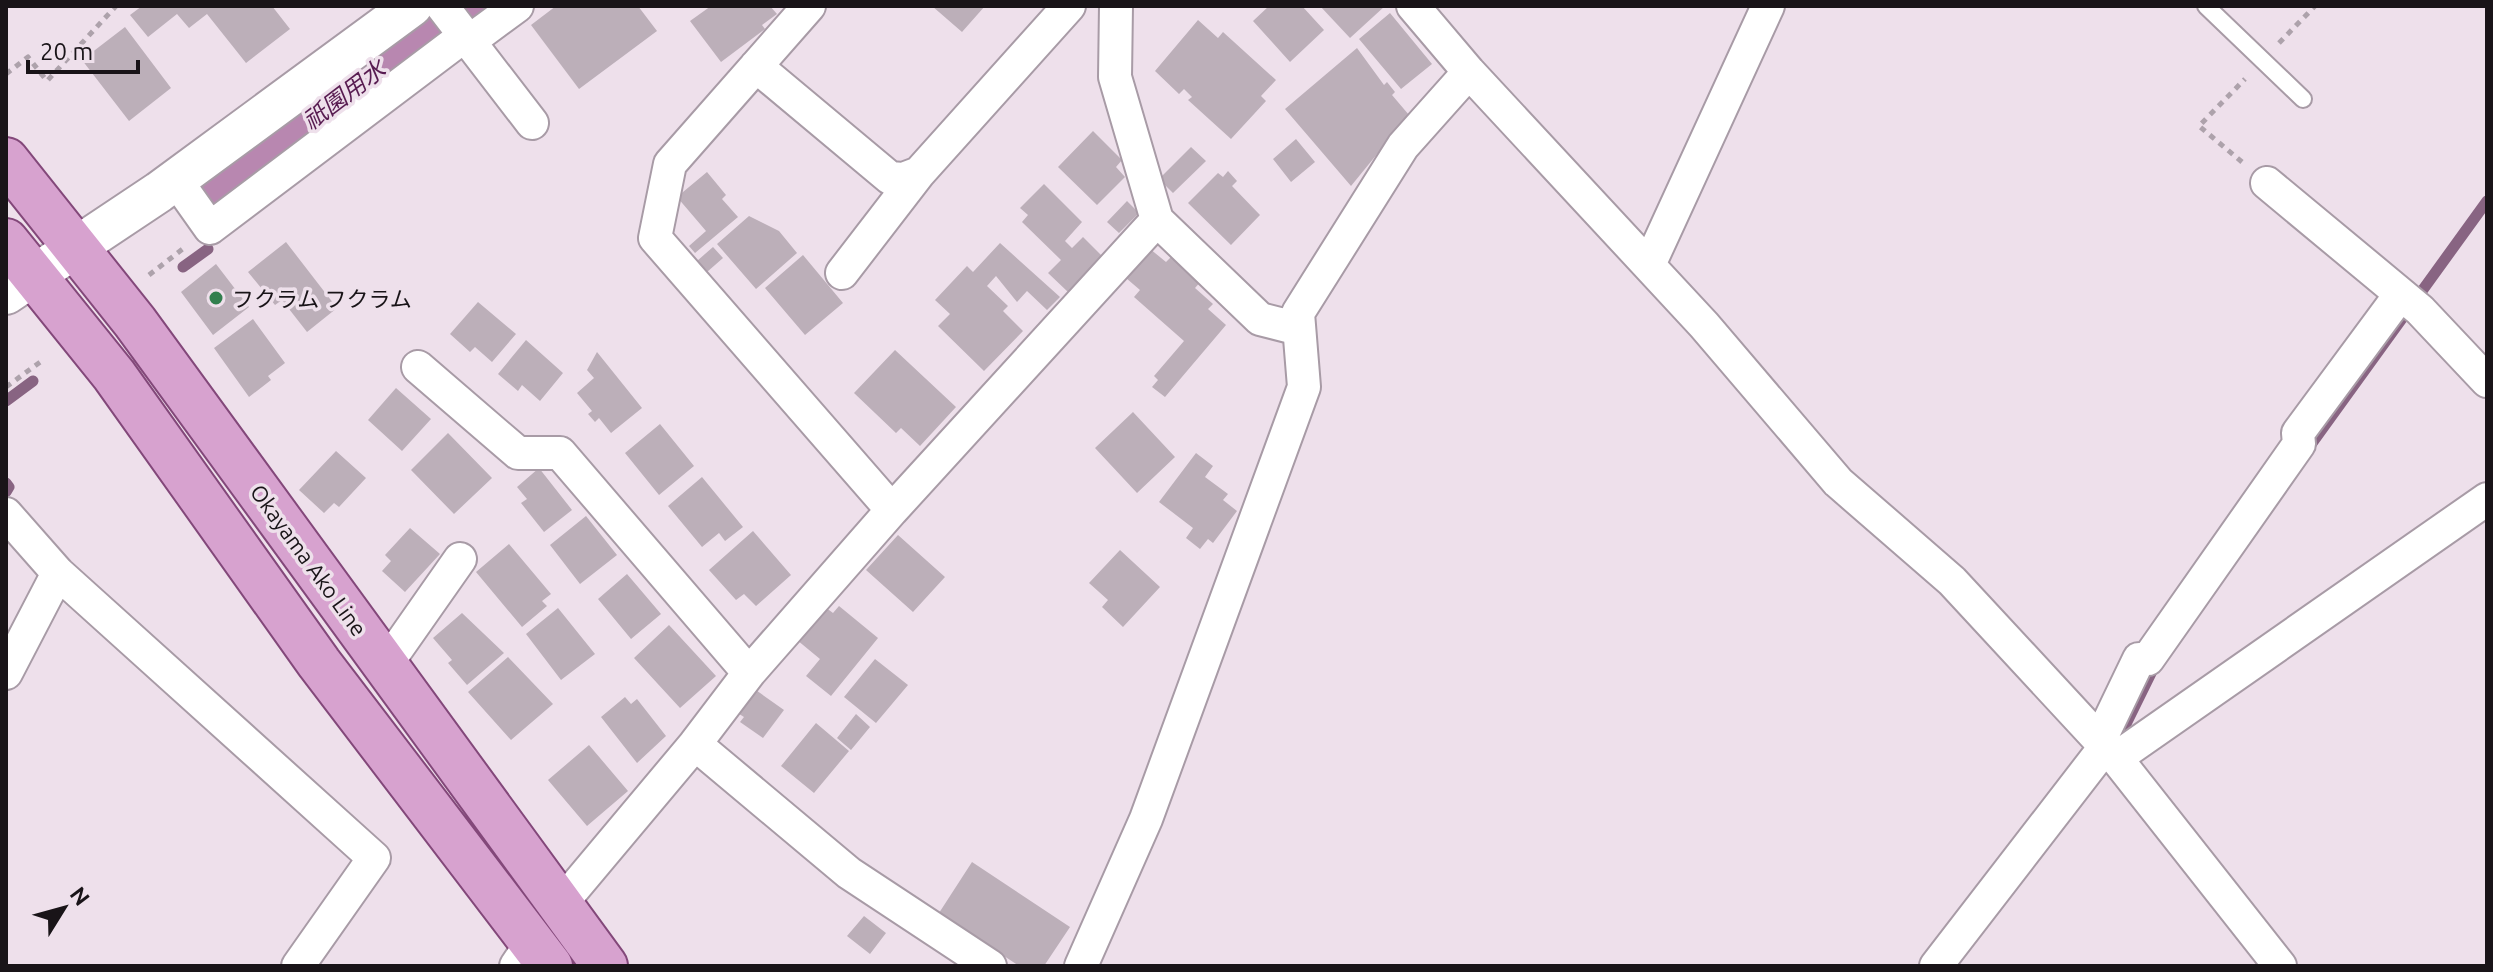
<svg xmlns="http://www.w3.org/2000/svg" width="2493" height="972" font-family="Ubuntu,'Noto Sans JP',sans-serif">
	<style>
		.lines { fill: none; stroke-linecap: round; stroke-linejoin: round }
		.stream { stroke: #886482; stroke-width: 11 }
		.river { stroke: #b887b0; stroke-width: 66 }
		.building { fill: #bcafb9 }
		.service-casing { stroke: #a89ba6; stroke-width: 20 }
		.minor-casing { stroke: #a89ba6; stroke-width: 36 }
		.tertiary-casing { stroke: #a89ba6; stroke-width: 44 }
		.primary-casing { stroke: #83487a; stroke-width: 48 }
		.path { stroke: #ada2ab; stroke-width: 5; stroke-dasharray: 6 6; stroke-linecap: butt }
		.service { stroke: #fff; stroke-width: 16 }
		.minor { stroke: #fff; stroke-width: 32 }
		.tertiary { stroke: #fff; stroke-width: 40 }
		.primary { stroke: #d7a2cf; stroke-width: 44 }
		.poi-dot { fill: #327f4e; stroke: #eee0eb; stroke-width: 3 }
		.labels { text-anchor: middle; dominant-baseline: central; stroke-width: 7; stroke-linejoin: round; paint-order: stroke }
		.poi-label { font-size: 22px; fill: #191418; stroke: #eee0eb; text-anchor: start }
		.street-label { font-size: 22px; fill: #191418; stroke: #eee0eb }
		.water-label { font-size: 24px; font-style: italic; fill: #581c51; stroke: #eee0eb }
	</style>
	<rect width="100%" height="100%" fill="#eee0eb"/>
	<g class="lines">
		<path class="stream" d="M183,267l25,-18
			M6,401l27,-20
			M2307,450l180,-249
			M6,483l3,4 -3,5
			M2121,734l35,-71"/>
		<path class="river" d="M224,185l240,-179"/>
	</g>
	<path class="building" d="M142,6h130l18,23 -44,34 -39,-49 -18,14 -12,-14 -29,23 -18,-22z
		M556,6h82l19,25 -78,58 -48,-64z
		M711,6h59l7,8 -15,11 3,4 -44,33 -31,-41z
		M932,6h53l-23,26z
		M1269,6h33l22,24 -34,32 -37,-41z
		M1320,6h65l-35,32z
		M1390,13l42,51 -31,25 -42,-50z
		M1198,20l20,18 5,-6 53,48 -15,16 5,5 -35,38 -43,-39 4,-3 -8,-8 -5,5 -24,-23z
		M125,27l46,61 -42,33 -47,-61z
		M1357,48l27,37 3,-3 8,10 -3,3 17,20 -58,71 -66,-77z
		M1093,131l29,29 -6,7 9,10 -28,28 -39,-38z
		M1296,139l19,23 -24,20 -18,-23z
		M1191,147l15,14 -33,32 -14,-14z
		M1228,171l9,10 -5,5 28,29 -29,30 -43,-42 30,-30 5,4z
		M707,172l19,23 -4,4 16,18 -43,36 -6,-7 17,-15 -29,-34z
		M1044,184l38,38 -17,19 7,7 11,-11 19,19 -34,36 -20,-19 13,-13 -39,-38 6,-7 -8,-7z
		M1127,201l12,12 -20,20 -12,-11z
		M749,216l30,15 18,22 -41,36 -39,-45z
		M286,242l51,66 -30,24 -25,-32 -7,5 -27,-33z
		M1000,243l60,54 -13,13 -20,-19 -10,11 -21,-26 -9,10 21,20 -5,5 20,20 -39,40 -46,-45 12,-12 -15,-14 32,-34 6,6z
		M1144,244l22,18 8,-8 29,25 -8,9 18,16 -5,5 18,16 -61,72 -13,-10 6,-7 -4,-4 30,-35 -50,-44 6,-7 -21,-18z
		M713,247l10,11 -16,14 -10,-11z
		M803,255l40,48 -38,32 -40,-47z
		M216,264l33,43 -36,28 -32,-43z
		M478,302l38,32 -24,28 -17,-15 -5,5 -20,-18z
		M253,319l32,44 -17,13 3,4 -22,17 -35,-49z
		M526,340l37,33 -23,28 -18,-16 -4,6 -20,-17z
		M895,350l61,57 -36,39 -19,-18 -5,5 -42,-40z
		M597,352l45,56 -31,25 -12,-15 -4,4 -7,-8 4,-3 -15,-18 17,-15 -7,-8z
		M396,388l35,31 -29,32 -34,-31z
		M1133,412l42,45 -38,36 -42,-45z
		M660,424l34,42 -35,29 -34,-42z
		M448,433l44,45 -38,36 -43,-44z
		M336,451l30,27 -27,29 -5,-4 -10,10 -25,-23z
		M1196,453l17,13 -8,11 23,17 -5,6 14,11 -24,32 -5,-4 -8,10 -14,-11 7,-10 -34,-26z
		M539,468l33,42 -28,22 -23,-29 6,-4 -10,-12z
		M702,477l41,50 -18,14 -6,-8 -17,14 -34,-41z
		M586,516l31,39 -37,29 -30,-39z
		M410,528l30,26 -35,38 -23,-21 9,-10 -6,-6z
		M753,531l38,44 -35,31 -12,-12 -8,6 -27,-30z
		M898,535l47,42 -32,35 -47,-42z
		M509,544l42,50 -9,7 5,5 -25,21 -46,-55z
		M1120,550l40,37 -37,40 -21,-20 6,-7 -19,-17z
		M627,574l34,40 -30,25 -33,-40z
		M839,606l39,32 -47,58 -25,-20 14,-17 -23,-19 28,-33 8,6z
		M558,608l37,46 -34,26 -35,-46z
		M462,613l42,40 -37,32 -19,-22 4,-3 -19,-22z
		M669,625l47,51 -36,32 -46,-50z
		M508,657l45,47 -42,36 -43,-48z
		M875,659l33,26 -32,38 -32,-26z
		M753,688l31,22 -21,28 -23,-16 4,-5 -8,-5z
		M625,697l6,7 6,-5 29,37 -29,27 -36,-46z
		M856,714l14,13 -19,23 -14,-12z
		M816,723l33,28 -35,42 -33,-27z
		M589,745l39,46 -41,35 -39,-46z
		M972,862l98,65 -26,39h-25l-80,-53z
		M864,916l22,17 -16,21 -23,-18z"/>
	<g class="lines">
		<g class="service-casing">
			<path id="service" d="M2206,6l97,93"/>
		</g>
		<g class="minor-casing">
			<path id="minor" d="M442,6l90,117
				M809,6l-139,158 -15,74 237,272 -143,163 -54,71 154,129 141,93
				M1116,6l-1,71 42,143 103,99 39,10
				M1413,6l56,66 235,253 134,157 114,99 164,177 164,208
				M756,66l134,112 13,1 16,-6 150,-167
				M176,180l34,48 245,-185 24,-9 38,-28
				M2267,183l153,127 67,71
				M1649,265l119,-259
				M842,273l77,-100
				M418,367l100,86h42l189,220
				M892,510l265,-290
				M6,514l52,59 316,285 -76,108
				M385,666l75,-107
				M6,673l52,-100
				M2100,740l39,-81h9l151,-215 -1,-11 102,-138
				M2116,758l371,-259
				M560,905l135,-161
				M516,966l16,-24
				M1081,966l65,-147 158,-432 -6,-74 105,-167 66,-74
				M1936,966l169,-219"/>
		</g>
		<g class="tertiary-casing">
			<path id="tertiary" d="M6,294l153,-102 253,-186"/>
		</g>
		<g class="primary-casing">
			<path id="primary" d="M6,160l129,162 470,644
				M6,241l108,134 205,288 231,303"/>
		</g>
		<path class="path" d="M2279,43l36,-37
			M6,74l22,-17 19,24 69,-75
			M2242,162l-43,-36 46,-47
			M149,275l35,-27
			M6,387l37,-27"/>
		<use href="#service" class="service"/>
		<use href="#minor" class="minor"/>
		<use href="#tertiary" class="tertiary"/>
		<use href="#primary" class="primary"/>
	</g>
	<circle class="poi-dot" cx="216" cy="298" r="8"/>
	<g class="labels">
		<g class="poi-label">
			<text x="232" y="298">フクラム フクラム</text>
		</g>
		<g class="street-label">
			<text transform="translate(309 560) rotate(54)">Okayama Ako Line</text>
		</g>
		<g class="water-label">
			<text transform="translate(344 95) rotate(-37)">祇園用水</text>
		</g>
	</g>
	<rect width="2493" height="972" fill="none" stroke="#191418" stroke-width="16"/>
	<g transform="translate(64 908) rotate(53)" stroke="#eee0eb" stroke-width="6" paint-order="stroke">
	<path d="M0-6L14 30L0 20L-14 30Z" fill="#191418"/>
	<text y="-12" font-size="22" font-weight="bold" text-anchor="middle" fill="#191418">N</text>
	</g>
	<path d="M28 60v12h110v-12" fill="none" stroke="#191418" stroke-width="4"/>
	<text x="40" y="60" font-size="24" fill="#191418" stroke="#eee0eb" stroke-width="6" paint-order="stroke">20 m</text>
</svg>
